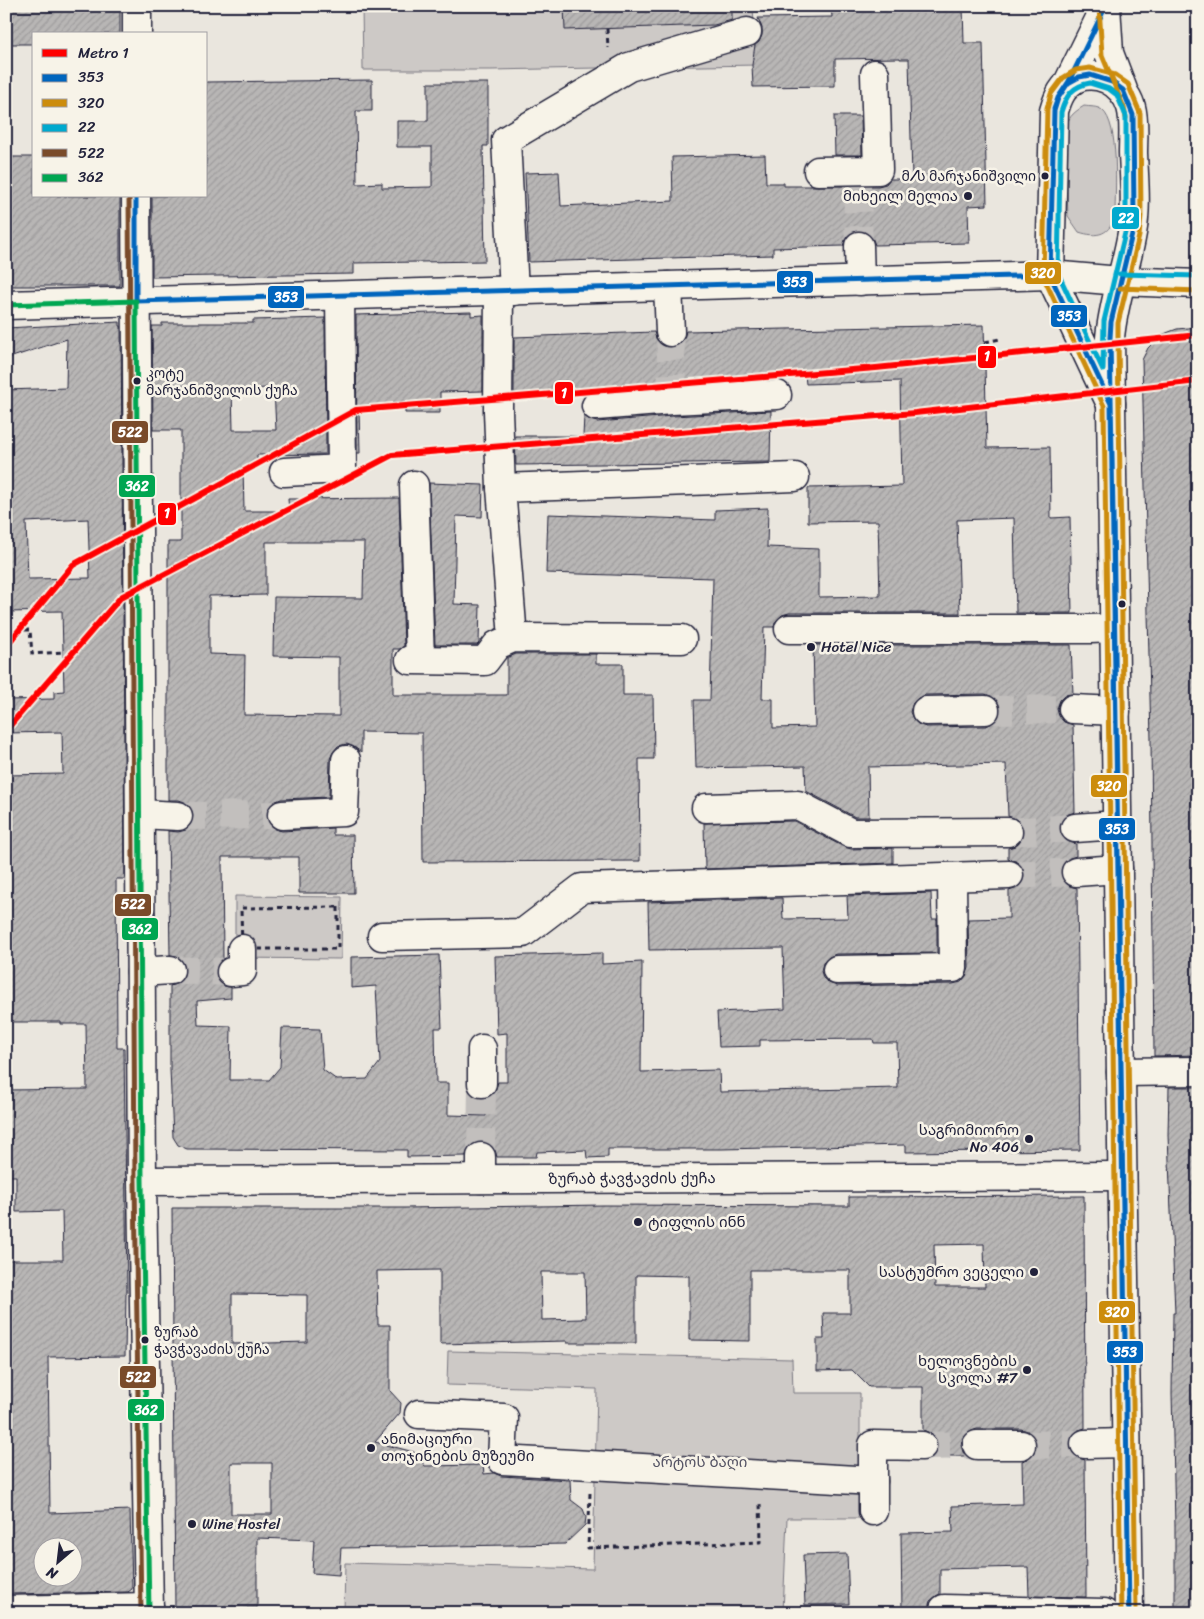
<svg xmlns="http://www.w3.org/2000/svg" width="1204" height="1619" font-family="Sriracha,'Noto Sans Georgian',sans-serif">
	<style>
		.green { fill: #cdc9c6; stroke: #787680 }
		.building { fill: url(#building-hatch); stroke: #22223b; fill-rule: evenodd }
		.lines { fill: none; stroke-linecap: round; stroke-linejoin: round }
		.minor-tunnel { stroke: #c2bfbd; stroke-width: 28; stroke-dasharray: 28 14; stroke-linecap: butt }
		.minor-casing { stroke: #22223b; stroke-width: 31 }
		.major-casing { stroke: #22223b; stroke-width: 31 }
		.path { stroke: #22223b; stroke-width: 3; stroke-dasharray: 5 4; stroke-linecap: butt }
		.minor { stroke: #f7f3e8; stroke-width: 28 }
		.major { stroke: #f7f3e8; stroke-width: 28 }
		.bus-1-casing { stroke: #f7f3e8; stroke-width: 9 }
		.bus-2-casing { stroke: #f7f3e8; stroke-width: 9 }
		.bus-3-casing { stroke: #f7f3e8; stroke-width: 9 }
		.bus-4-casing { stroke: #f7f3e8; stroke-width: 9 }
		.bus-5-casing { stroke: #f7f3e8; stroke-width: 9 }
		.bus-1 { stroke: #0065bd; stroke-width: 5 }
		.bus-2 { stroke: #cc8c0c; stroke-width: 5 }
		.bus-3 { stroke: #00a9ce; stroke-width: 5 }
		.bus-4 { stroke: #7a4b2a; stroke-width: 5 }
		.bus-5 { stroke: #00a651; stroke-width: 5 }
		.metro-1-casing { stroke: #f7f3e8; stroke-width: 10 }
		.metro-1 { stroke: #f00; stroke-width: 6 }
		.bus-dot { fill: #22223b; stroke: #f7f3e8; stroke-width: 2 }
		.labels { text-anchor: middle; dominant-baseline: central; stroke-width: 5; stroke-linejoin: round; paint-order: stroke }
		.bus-label { font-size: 14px; fill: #22223b; stroke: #f7f3e8; text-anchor: start }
		.poi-label { font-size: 15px; fill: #22223b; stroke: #f7f3e8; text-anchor: end }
		.street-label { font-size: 15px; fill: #22223b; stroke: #f7f3e8 }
		.park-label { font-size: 15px; fill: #555465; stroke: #f7f3e8 }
		.line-badge { stroke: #f7f3e8; stroke-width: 2 }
		.badge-label { font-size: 14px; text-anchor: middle; font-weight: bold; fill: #fff }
	</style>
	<defs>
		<pattern id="building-hatch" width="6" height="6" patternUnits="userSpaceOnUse" patternTransform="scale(1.25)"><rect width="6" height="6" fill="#b8b6b5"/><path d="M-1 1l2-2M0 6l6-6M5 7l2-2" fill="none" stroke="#9e9c9d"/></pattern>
	</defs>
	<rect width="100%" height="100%" fill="#eae6de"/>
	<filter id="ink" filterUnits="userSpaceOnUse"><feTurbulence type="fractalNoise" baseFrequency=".02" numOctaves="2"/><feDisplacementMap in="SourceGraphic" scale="10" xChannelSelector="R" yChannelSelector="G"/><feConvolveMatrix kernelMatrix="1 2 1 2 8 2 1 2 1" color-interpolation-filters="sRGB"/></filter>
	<g filter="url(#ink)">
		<path class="green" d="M362,6h391l3,59 -265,5h-128z
			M1084,106c6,1 13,0 18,4 18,14 13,82 13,104 -4,21 -18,24 -36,18l-11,-16 -3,-84c3,-14 6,-18 19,-26z
			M235,896l107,1 -1,62 -106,-1z
			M448,1351l344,8 1,34h67v125h-73l-4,95h-439l1,-50 248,6 4,-180 -150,-4z"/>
		<path class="building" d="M6,6h114v28h-86v10h-23v-7h-5z
			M564,6h168v14l-18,5 -149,5z
			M831,6h132l1,37h19l4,162 -19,1 1,37 -94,2 -3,-8 -5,-4 -9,-3 -8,3 -4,5 -3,8 -70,2v7l-244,7 -4,-89 34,-1 2,34 112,-5 -1,-44 93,-2 1,28h18v3h94l8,-2 4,-5h22l-3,-120h-9v-1l-65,1v27l-82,1 -1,-22 3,-20 4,-3 3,-7v-7l-4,-10 74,-1z
			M372,80v31h-16l1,73 25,-1v5l50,-1v-40h-35v-26h31v-38h60v63h-5l2,115 -131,2v11l-202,3v-81h54v-114z
			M834,116h27l1,39h-27z
			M6,157h28v39h86v90h-114z
			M471,312v4l12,-1v76l-43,1v21h-35v-6l-46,2 1,44h-3l-1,-138z
			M325,318l1,136 -69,1v12h-14l1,44h45l-1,-12 111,-1 5,148 -4,3h-7v46h114v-37l9,-4h80v10h27v31h30l1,64h-15l1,102 -217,1 -1,-129 -61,-1v20l-7,-5 -7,-3 -9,2 -5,6 -3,7 -1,38 -48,2 -7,3 -6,5 -2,9 3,7 5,6 8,2 51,-3v7h20l1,58h-55v-36h-77l1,102 -6,6 -2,8 4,8 5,5 7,1v11l-34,3 1,24 33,1 -1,54h39l11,-13 2,-39 38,1 3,41 14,10 30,-1 13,-17 -4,-76 -25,2v-31l88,-2 3,73h-7l1,55h12v32l38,1v-18l9,-7 3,-9h9v-49l-10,1 -2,-78 107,-3v11l40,-2 -1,110 78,-2 1,22 178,-4 -1,-45h-23l-1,-4 -113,1v6l-41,1 -2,-35 68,-3 -2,-61 -134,2 -1,-48 134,-4 1,21 65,-1 -1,-22 84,-3 1,26h5v34l-101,1 -7,3 -6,6 -2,8 2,7 6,5 8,3 116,-2 8,-2 5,-6 3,-8 -1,-49 41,-1v-27l9,-3 4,-5 3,-8 -3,-9 -6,-5 -8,-2v-11l7,-2 6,-6 3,-9 -2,-6 -6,-6 -8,-3 -2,-52 -138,3 1,50h-14l-49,-26 -1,-25 -109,2 -2,-68h16l3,-122 -167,-5 2,-59 167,6v-10l53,-2 -1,39 52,2v48l61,-1 -2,-75 -70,1v-34l94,-2 -2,-105 -94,3 -1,-9h-32l-1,5 -101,4 -76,6 -7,3 -3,3v-6l-71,3v-56l140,-5 3,9 6,5 7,2 9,-3 5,-6 2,-8 298,-6 3,123 63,-1 1,71 19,-1 2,96h-56l-2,-95 -57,2 3,93h-171l-7,2 -6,6 -2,6h-10l-2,72h11v29l42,-1 -2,-82h258l2,49 -8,1 -5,5 -3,9 2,7 5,6 9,3 2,87 -9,3 -5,7 -2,7 3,8 7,5 7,2v12l-9,3 -5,7 -2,7 3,8 6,5 8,2 3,262 -174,2v-7l-184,4h-114v8l-21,1 -1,-8 -49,2 -1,5h-39l-2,-7 -6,-6 -8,-3 -8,3 -5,5 -2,7 -59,1v-7l-220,-1 -9,-4 -5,-8 -3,-67v-84l9,-3 5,-6 2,-8 -3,-8 -6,-5 -7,-1 -2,-124 10,1 8,-2 5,-6 3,-8 -2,-8 -5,-5 -8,-3h-11v-258h13v-112h-28l-1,-104h10v-3h91v-3zM274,388l2,42h-43l-1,-41zM266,542h98l-1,56 -89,-1 -1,59 66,1v59l-95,-1 1,-60 -36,-1v-58l57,-1zM985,694l8,3 5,5 3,7 -3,9 -5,5 -7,3 -60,1 -8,-3 -5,-5 -3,-7 3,-9 5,-5 7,-3z
			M120,322v4h1l4,553h-9l1,169h7l3,245h-1l-1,63 -77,1 2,156 80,-3 2,79 -4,3 -122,2v-334h57l-1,-49 -46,1v-36h-10v-86l81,-1 -1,-65h-25v-2h-55v-247l57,-1 -1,-42 -56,1v-33l48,-1v-7l10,-1 -2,-80 -56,1v-222l60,-2 1,-49 -61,20v-31zM88,519l2,59 -62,1 -2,-57zM42,1546h30v30h-30z
			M1198,327v728l-44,1 -3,-316 -9,-380 6,-12 13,-13 16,-6z
			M771,411l-1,51 -254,3 -1,-29h68l1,-20 6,4 7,2 76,-6z
			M429,483l54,2 -1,32 -26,-1 -2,88 26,1 -1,38 -2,2h-42z
			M794,821l50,26 7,2 42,-1v15l-188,6 -1,-46z
			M1169,1087h29v526h-23v-87l-3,-133 1,-80h2l-7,-178z
			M1084,1196l1,232 -9,3 -5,6 -2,7 3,9 6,5 7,2 1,137 -57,-1 -1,-29 -88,2v25l-4,2 -6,5 -2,7 1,5h-27l-1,-80 52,-1 -1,-26 71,-2 -1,-43 6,-2 6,-6 3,-8 -3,-8 -6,-6 -7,-2h-44l-8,3 -6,6 -2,7 2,7 3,4h-32l4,-9 -2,-8 -6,-6 -7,-3v-43h-54l-17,-17 -35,1v-32h7l-1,-26h27v-43h-100v71l-61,-1v-64l-53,-1v68h-69v-2l-127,3v-74l-63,1 1,54h12v66l11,12 -1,10 -25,29 39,10 11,14 58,-1 1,9 10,-1 7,3 69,4 1,20 12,9 3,8 -1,8 -20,19 -224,4 -2,27 -27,-2 2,-33 -57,-2v70h-10v5h-72l-3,-405h233l199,-3 245,1v-9zM984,1244l1,43h-50l-1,-42zM541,1272h44l1,46h-4v1l-40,1zM232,1294l75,1v47l-75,2zM231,1463h41v51h-41z
			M847,1554l2,50 -44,1 -2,-50z"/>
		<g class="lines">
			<path class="minor-tunnel" d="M857,184l2,62
				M670,332l2,55
				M985,710l88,-1
				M178,816l104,-1
				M1008,832l67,-4
				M1009,875l67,-3
				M170,970l61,2
				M481,1157l1,-74
				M1021,1445l64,-1
				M922,1446l55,-1"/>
			<g class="minor-casing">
				<g id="minor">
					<path d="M137,34v-28"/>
					<path d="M818,171l60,-1 -3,-96"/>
					<path d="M136,196l6,985 7,432"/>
					<path d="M859,246l1,35"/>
					<path d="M1050,275l61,129"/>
					<path d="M668,286l2,46"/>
					<path d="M499,291l-1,120 3,77 12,150"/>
					<path d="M514,291l-8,-151 123,-73 118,-35"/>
					<path d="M596,406l76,-6 105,-5"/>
					<path d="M284,472l58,-3 -2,-173"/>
					<path d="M414,485l6,174"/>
					<path d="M501,488l294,-11"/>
					<path d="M789,629h301l24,-1"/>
					<path d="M410,660l75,1 12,-16 16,-7 169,1"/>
					<path d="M1073,709l43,2"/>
					<path d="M926,711l59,-1"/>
					<path d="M706,808l92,-3 53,28 157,-1"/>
					<path d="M140,814l38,2"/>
					<path d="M282,815l62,-3 2,-52"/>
					<path d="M1075,828l42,-3"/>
					<path d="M1076,872l42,-3"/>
					<path d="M382,936l141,-3 59,-45 427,-13"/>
					<path d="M837,970l116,-2 -1,-90"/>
					<path d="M141,972l29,-2"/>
					<path d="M231,972l11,-1v-22"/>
					<path d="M1121,1072l77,-1"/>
					<path d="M482,1083v-34"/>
					<path d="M481,1179v-22"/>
					<path id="s1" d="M142,1181l980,-5"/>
					<path d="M419,1414l85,4 -2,42 371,21"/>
					<path d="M1085,1444l41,-1"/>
					<path d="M977,1445h44"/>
					<path d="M873,1511v-66l49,1"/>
					<path d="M944,1609l160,4"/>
					<path d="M6,1610l143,-3"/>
				</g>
			</g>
			<g class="major-casing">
				<path id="major" d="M1106,6l3,47 14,37
					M1068,83l37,-75
					M1050,275l4,-164c4,-14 9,-26 23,-33 10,-4 20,-3 30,1 12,6 20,15 24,28 4,14 2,31 2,46 1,26 4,54 -1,80 -6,36 -19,69 -22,105l19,1275
					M6,305l1044,-30 70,6 78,3"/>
			</g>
			<path class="path" d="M607,29l1,19
				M985,342l15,-3
				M6,630h24l2,24 31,-2
				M338,907v42h-96l-1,-41z
				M590,1493l-2,55 173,-6 -1,-40"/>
			<use href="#minor" class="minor"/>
			<use href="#major" class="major"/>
			<g class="bus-1-casing">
				<path id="bus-1" d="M1054,109l4,-11 10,-15 38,-77
					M136,196v105l914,-26
					M1129,1613l-18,-1209 -61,-129 4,-164 4,-13 10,-15 11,-6 11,-2 22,7 11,8 10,25 1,100 -2,19 -21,88 -1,16 3,176 16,1099"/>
			</g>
			<g class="bus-2-casing">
				<path id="bus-2" d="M1099,6l3,49 22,53 2,10
					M1120,288l78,3
					M1121,1613l-17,-1207 -61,-130 4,-167 4,-15 12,-16 13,-8 14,-2 25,7 13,9 12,29 1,103 -2,20 -21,87v15l18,1275"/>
			</g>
			<g class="bus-3-casing">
				<path id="bus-3" d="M1090,83l19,6 8,6 9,21v99l-1,18 -21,88 -1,49 -45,-97 3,-161c5,-16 11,-26 29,-29z
					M1120,274l78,2"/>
			</g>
			<g class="bus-4-casing">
				<path id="bus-4" d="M129,196l6,985 6,432"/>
			</g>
			<g class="bus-5-casing">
				<path id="bus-5" d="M6,305l130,-4 6,880 7,432"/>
			</g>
			<use href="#bus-1" class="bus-1"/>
			<use href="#bus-2" class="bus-2"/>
			<use href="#bus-3" class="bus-3"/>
			<use href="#bus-4" class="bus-4"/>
			<use href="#bus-5" class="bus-5"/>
			<g class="metro-1-casing">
				<path id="metro-1" d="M6,646l67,-81 283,-155 520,-42 322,-33
					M6,730l115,-133 271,-142 523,-42 283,-32"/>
			</g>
			<use href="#metro-1" class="metro-1"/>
		</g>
	</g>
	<g class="bus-dot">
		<circle cx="1045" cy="176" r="4.5"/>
		<circle cx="968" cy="196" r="5"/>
		<circle cx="137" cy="381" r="4.5"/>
		<circle cx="1122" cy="604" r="4.5"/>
		<circle cx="811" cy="647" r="5"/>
		<circle cx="1029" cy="1139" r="5"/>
		<circle cx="638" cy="1222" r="5"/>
		<circle cx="1034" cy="1272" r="5"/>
		<circle cx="145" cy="1340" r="4.5"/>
		<circle cx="1027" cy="1370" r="5"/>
		<circle cx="371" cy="1448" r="5"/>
		<circle cx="192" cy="1524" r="5"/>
	</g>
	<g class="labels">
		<g class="bus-label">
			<text x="1036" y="176" text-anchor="end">მ/ს მარჯანიშვილი</text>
			<text x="146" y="373">კოტე<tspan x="146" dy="17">მარჯანიშვილის ქუჩა</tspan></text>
			<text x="154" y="1332">ზურაბ<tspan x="154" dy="17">ჭავჭავაძის ქუჩა</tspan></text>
		</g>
		<g class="poi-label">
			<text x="958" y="196">მიხეილ მელია</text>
			<text x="821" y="647" text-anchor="start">Hotel Nice</text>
			<text x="1019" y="1130">საგრიმიორო<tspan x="1019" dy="17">No 406</tspan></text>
			<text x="648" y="1222" text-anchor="start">ტიფლის ინნ</text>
			<text x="1024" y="1272">სასტუმრო ვეცელი</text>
			<text x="1017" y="1361">ხელოვნების<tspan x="1017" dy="17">სკოლა #7</tspan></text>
			<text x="381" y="1439" text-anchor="start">ანიმაციური<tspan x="381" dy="17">თოჯინების მუზეუმი</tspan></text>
			<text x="202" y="1524" text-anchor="start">Wine Hostel</text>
		</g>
		<g class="street-label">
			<text stroke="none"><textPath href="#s1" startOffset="490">ზურაბ ჭავჭავძის ქუჩა</textPath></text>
		</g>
		<g class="park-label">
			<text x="700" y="1462">არტოს ბაღი</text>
		</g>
	</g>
	<g class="line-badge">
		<rect x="1111" y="206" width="29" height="24" rx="5" fill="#00a9ce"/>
		<rect x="1024" y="261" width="38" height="24" rx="5" fill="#cc8c0c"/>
		<rect x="776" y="270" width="38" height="24" rx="5" fill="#0065bd"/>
		<rect x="267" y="285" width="38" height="24" rx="5" fill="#0065bd"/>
		<rect x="1050" y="304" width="38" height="24" rx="5" fill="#0065bd"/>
		<rect x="977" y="345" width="20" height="24" rx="5" fill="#f00"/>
		<rect x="554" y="381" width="20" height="24" rx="5" fill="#f00"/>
		<rect x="111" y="420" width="38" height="24" rx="5" fill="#7a4b2a"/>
		<rect x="118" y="474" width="38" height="24" rx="5" fill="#00a651"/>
		<rect x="157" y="502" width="20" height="24" rx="5" fill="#f00"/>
		<rect x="1090" y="774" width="38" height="24" rx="5" fill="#cc8c0c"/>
		<rect x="1098" y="817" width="38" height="24" rx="5" fill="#0065bd"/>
		<rect x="114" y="893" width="38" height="24" rx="5" fill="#7a4b2a"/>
		<rect x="121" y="917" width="38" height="24" rx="5" fill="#00a651"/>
		<rect x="1098" y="1300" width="38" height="24" rx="5" fill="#cc8c0c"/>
		<rect x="1106" y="1340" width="38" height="24" rx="5" fill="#0065bd"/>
		<rect x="119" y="1365" width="38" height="24" rx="5" fill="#7a4b2a"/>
		<rect x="127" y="1398" width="38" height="24" rx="5" fill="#00a651"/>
	</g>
	<g class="badge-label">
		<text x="1126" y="223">22</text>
		<text x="1043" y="278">320</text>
		<text x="795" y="287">353</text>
		<text x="286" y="302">353</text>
		<text x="1069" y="321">353</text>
		<text x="987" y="361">1</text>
		<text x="564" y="398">1</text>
		<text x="130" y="437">522</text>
		<text x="137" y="491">362</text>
		<text x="167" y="518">1</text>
		<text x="1109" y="791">320</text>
		<text x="1117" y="834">353</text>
		<text x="133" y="909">522</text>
		<text x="140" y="934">362</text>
		<text x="1117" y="1317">320</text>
		<text x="1125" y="1357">353</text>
		<text x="138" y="1382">522</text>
		<text x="146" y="1415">362</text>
	</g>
	<rect width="1204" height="1619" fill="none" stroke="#f7f3e8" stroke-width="25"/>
	<rect x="12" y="12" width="1179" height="1594" fill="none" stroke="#22223b" stroke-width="2" filter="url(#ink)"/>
	<rect x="32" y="32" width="175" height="165" fill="#f7f3e8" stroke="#a29fa3"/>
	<rect x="42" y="49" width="25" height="8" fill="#ff0000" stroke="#a29fa3"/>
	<text x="78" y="58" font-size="15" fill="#22223b">Metro 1</text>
	<rect x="42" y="74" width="25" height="8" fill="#0065bd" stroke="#a29fa3"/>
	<text x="78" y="82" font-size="15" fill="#22223b">353</text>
	<rect x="42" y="99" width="25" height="8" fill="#cc8c0c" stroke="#a29fa3"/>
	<text x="78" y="108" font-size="15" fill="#22223b">320</text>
	<rect x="42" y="124" width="25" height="8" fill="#00a9ce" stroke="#a29fa3"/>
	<text x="78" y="132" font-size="15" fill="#22223b">22</text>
	<rect x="42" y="149" width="25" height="8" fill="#7a4b2a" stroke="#a29fa3"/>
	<text x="78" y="158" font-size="15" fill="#22223b">522</text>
	<rect x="42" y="174" width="25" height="8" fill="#00a651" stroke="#a29fa3"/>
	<text x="78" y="182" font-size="15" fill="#22223b">362</text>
	<g transform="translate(58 1562) rotate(208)"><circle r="24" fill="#f7f3e8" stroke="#a29fa3"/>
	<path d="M0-4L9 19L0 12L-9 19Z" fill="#22223b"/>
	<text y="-8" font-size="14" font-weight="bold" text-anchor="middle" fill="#22223b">N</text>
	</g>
</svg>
